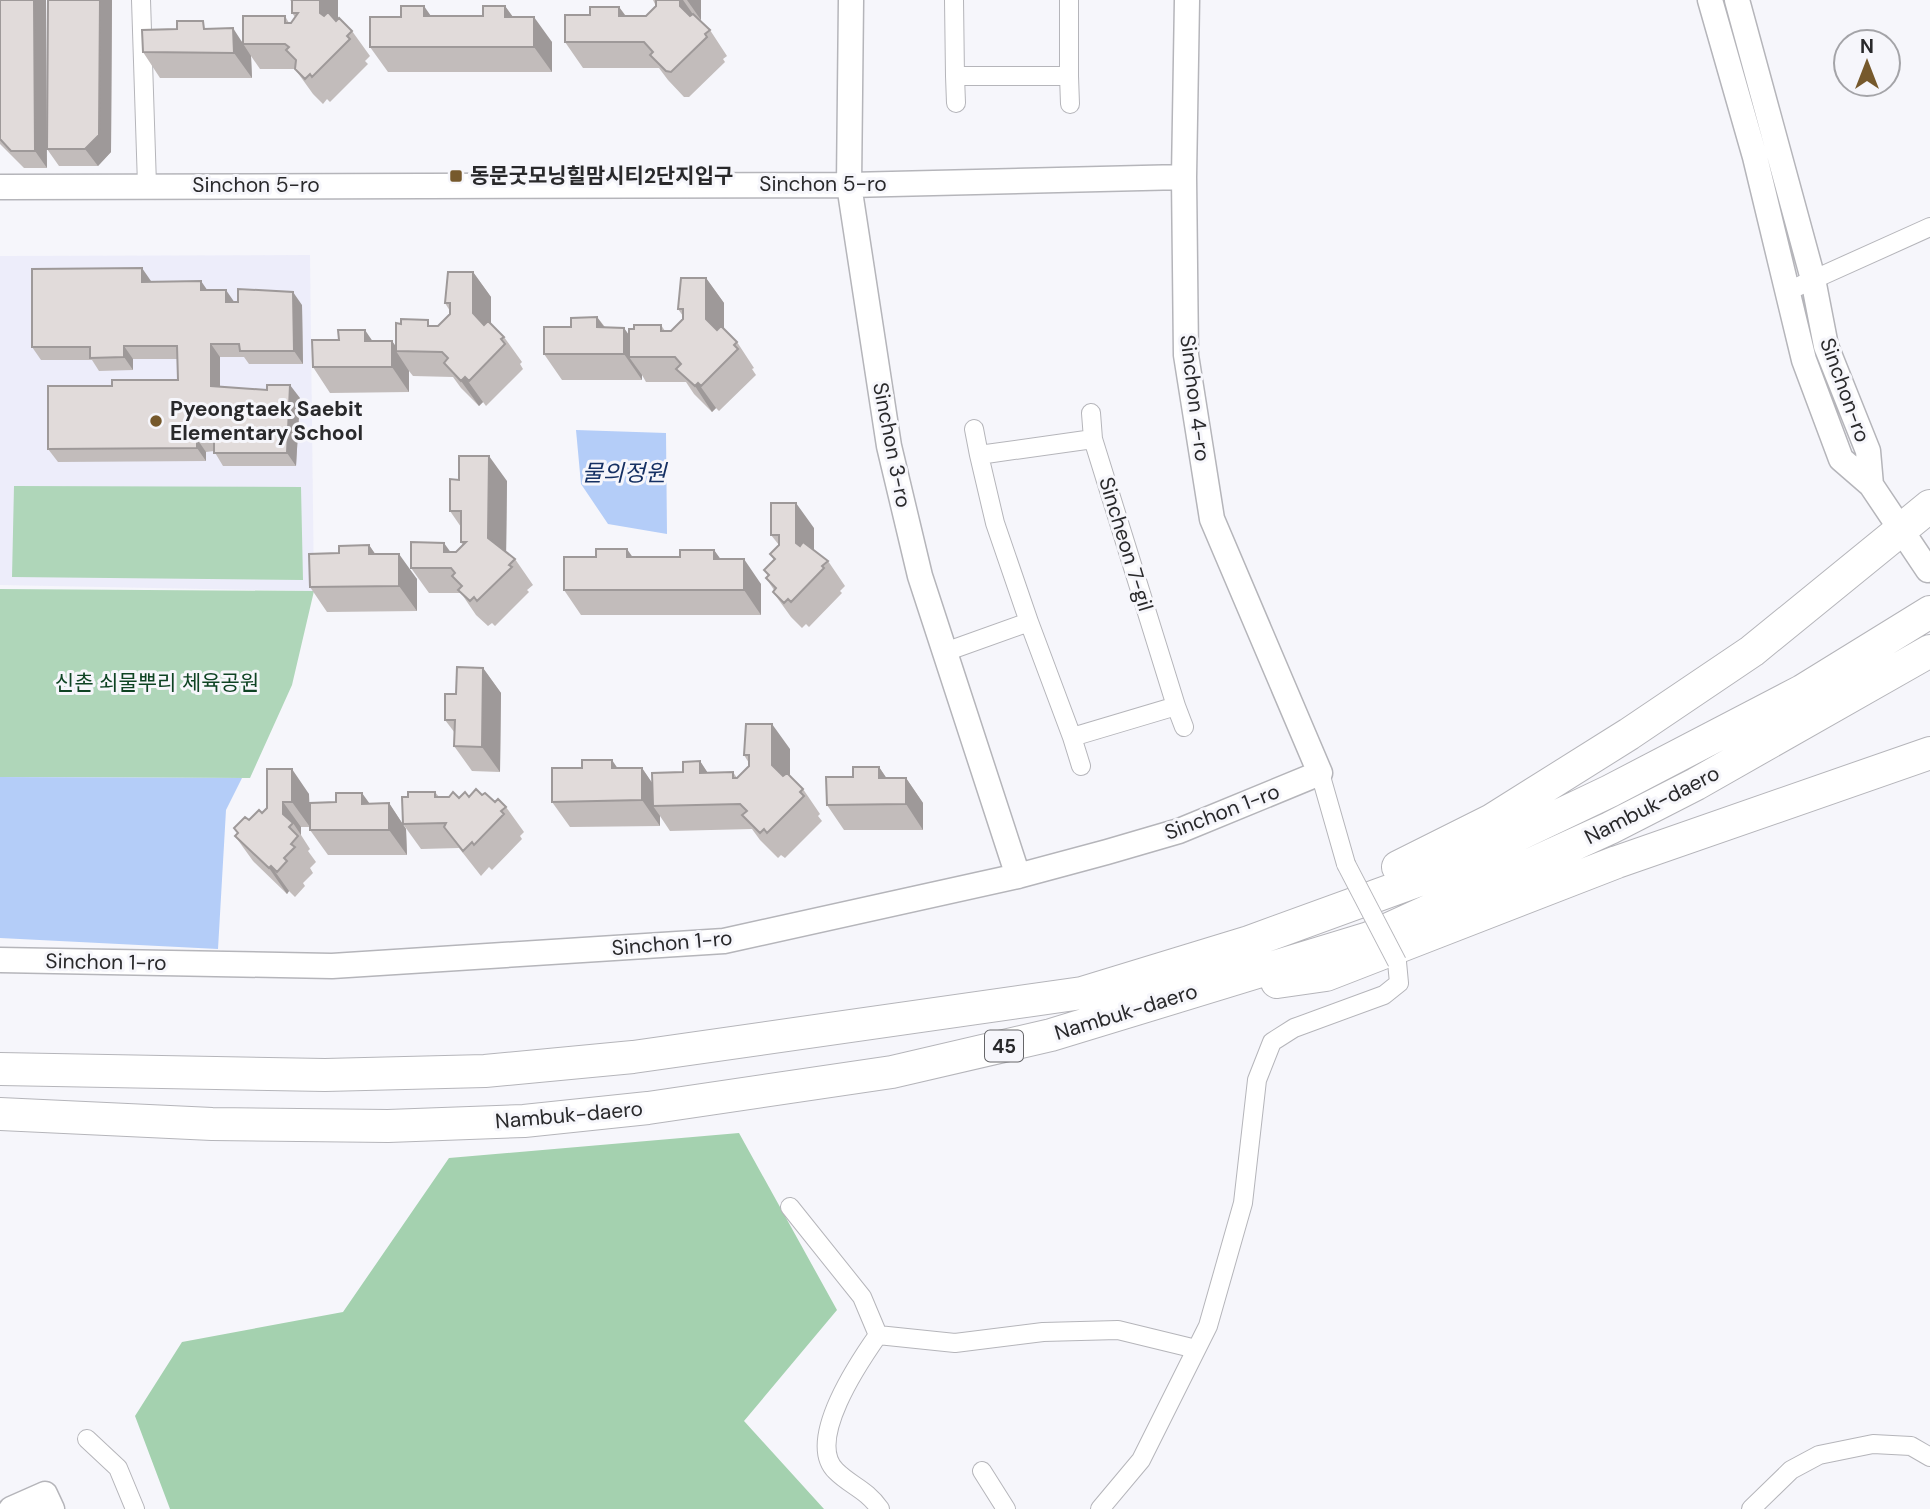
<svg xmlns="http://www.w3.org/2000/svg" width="1930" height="1509" font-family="'DM Sans','Noto Sans KR',sans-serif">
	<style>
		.built { fill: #ededfa }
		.green { fill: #afd6b9 }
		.forest { fill: #a4d1af }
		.water { fill: #b4cdf8 }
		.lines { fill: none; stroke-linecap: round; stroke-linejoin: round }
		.street-casing { stroke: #b5b5ba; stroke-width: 20 }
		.secondary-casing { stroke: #b5b5ba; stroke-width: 27 }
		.highway-casing { stroke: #b5b5ba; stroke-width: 34 }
		.street { stroke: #fff; stroke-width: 18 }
		.secondary { stroke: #fff; stroke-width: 24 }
		.highway { stroke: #fff; stroke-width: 32 }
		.street-bridge-casing { stroke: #b5b5ba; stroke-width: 20; stroke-linecap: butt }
		.street-bridge { stroke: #fff; stroke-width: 18 }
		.wall { fill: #c2bcbb }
		.shaded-wall { fill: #9e9999 }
		.building { fill: #e1dbda; stroke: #9e9999; stroke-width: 2 }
		.poi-dot { fill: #76592c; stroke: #f6f6fb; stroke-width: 2.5 }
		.labels { text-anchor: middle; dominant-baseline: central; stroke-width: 6; stroke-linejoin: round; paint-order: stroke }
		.shield { fill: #f6f6fb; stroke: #666669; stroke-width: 2 }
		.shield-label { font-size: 19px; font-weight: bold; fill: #29292b }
		.poi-label { font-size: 21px; font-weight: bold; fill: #29292b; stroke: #f6f6fb; text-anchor: start }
		.street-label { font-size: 21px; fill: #29292b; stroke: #f6f6fb }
		.park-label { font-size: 21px; fill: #0e4323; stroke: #f6f6fb }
		.water-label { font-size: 23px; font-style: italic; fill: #153063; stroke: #f6f6fb }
	</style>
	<rect width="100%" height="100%" fill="#f6f6fb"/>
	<path class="built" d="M310,255l4,336 -314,-6v-329z"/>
	<path class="green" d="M14,486l287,1 2,93 -291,-3z
		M0,589l314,2 -22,94 -42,93 -250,-1z"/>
	<path class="forest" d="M739,1133l98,177 -93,111 80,88h-654l-35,-93 47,-74 161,-30 106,-154z"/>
	<path class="water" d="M576,430l90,3 1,101 -59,-10 -27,-40z
		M0,777l242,1 -16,32 -8,139 -218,-11z"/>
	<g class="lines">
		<g class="street-casing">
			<path id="street" d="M141,0l6,185
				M954,0l1,76h114v-76
				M955,76l1,27
				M1069,76l1,28
				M1788,291l142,-64
				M1091,413l2,26
				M974,429l5,26
				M945,652l84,-30 -34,-99 -16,-68 114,-16 83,267 -104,31 -43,-115
				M1176,706l8,21
				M1072,737l9,29
				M1320,773l26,91
				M790,1207l72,90 16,38c-19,27 -73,106 -42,136 15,15 30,18 44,38
				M878,1335l77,8 88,-11 75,-2 78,19
				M87,1439l31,29 17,41
				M982,1471l24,38
				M1100,1509l41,-49 67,-134 35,-123 14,-123 15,-38 22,-14 90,-33 15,-12 -2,-21
				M1751,1509l40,-39 28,-15 54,-11 38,2 19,11"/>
		</g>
		<g class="secondary-casing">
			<path id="secondary" d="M851,0l-2,185 40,261 31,130 98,300
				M1710,0l45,157 49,203 37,99 30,26 57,85
				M1737,0l76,279 13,67 42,105 3,34
				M0,187l849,-2 335,-8
				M0,960l332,6 392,-25 294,-65 89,-24 72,-21 141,-58 -108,-254 -26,-164 -2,-178 3,-177
				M11,1509l34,-15 7,15"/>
		</g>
		<g class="highway-casing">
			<path id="highway" d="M1398,867l94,-47 137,-86 123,-83 178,-145
				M1277,982l49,-7 291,-113 313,-109
				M0,1069l325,6 160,-4 148,-14 449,-64 167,-51 187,-68 174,-83 192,-100 128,-79
				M0,1114l212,10 176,2 136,-5 124,-13 244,-36 159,-37 318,-97 241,-110 86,-44 234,-133"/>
		</g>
		<use href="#street" class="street"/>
		<use href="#secondary" class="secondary"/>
		<use href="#highway" class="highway"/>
		<g class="street-bridge-casing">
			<path id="street-bridge" d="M1346,864l51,98"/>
		</g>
		<use href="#street-bridge" class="street-bridge"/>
	</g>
	<path class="wall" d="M0,0l47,168h-23l-24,-24z
		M48,0h64l-1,152 -13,14h-39l-12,-17z
		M290,0h48v19l14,12 18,25 -5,5 3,3 -38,38 -3,-3 -4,5 -10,-10 -18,-25h-35l-9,-13 1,22h-92l-17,-26 66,-23 34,13 42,-26 4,7h2l4,-6 -3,-4v-11z
		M653,0h48v20h-2l11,10 17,26 -4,3 2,3 -36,35h-5l-16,-17 -9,-12h-76l-18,-26 25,-27 29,-8 7,9h20l10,-10z
		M505,6l8,11 39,25v30h-164l-18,-25 61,-31h52z
		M473,272l18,25v27l13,13 18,25 -2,2 3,5 -37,37 -3,-4 -4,4 -18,-18 -8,-11 -40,-1 -4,-5v21l-79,1 -17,-26 59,-26h20l4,6 36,-21h6l12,-12v-3l-5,-8z
		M706,278l18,25v26l13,13 17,26 -2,1 4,6 -37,36 -3,-3 -4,4 -18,-18 -8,-12h-40l-4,-7v5h-80l-18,-26 27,-27 26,-10 8,10 19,1 5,7 5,-6 27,-4 4,6h6l12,-12v-3l-5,-7z
		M151,281l56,9 27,12 68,3 1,59h-54l-5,-7h-24v30l80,11 -4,68h-73l-9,-15 -8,1v9l-148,1 -10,-13 64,-63 66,-6v-21h-45v11l-34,1 -7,-11h-51l-9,-13z
		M507,481l-1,71 9,7 18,26 -6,5 2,2 -34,34 -3,-3 -4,3 -12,-11 -15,-22h-32l-18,-25 40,-16h5l7,-6 -2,-4v-15l-11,-16z
		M814,528v22l14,11 17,25 -5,5 2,2 -33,34 -3,-3 -4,4 -11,-11 -18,-25 1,-2 -8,-12 2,-2 -4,-6 10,-10 -4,-6 9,-9 -8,-10z
		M369,545l6,9 42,25v32l-90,1 -17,-25 29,-34z
		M714,550l6,9 41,25v31h-180l-17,-25 68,-33h48z
		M483,668l18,25 -1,79 -28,-1 -18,-25 1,-13 -10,-13 11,-26z
		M790,749v27l13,13 17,25 -2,2 4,5 -37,37 -4,-3 -3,3 -18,-18 -8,-11 -82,2 -10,-15v10l-90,1 -18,-25 66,-34h24l10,15 31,-11 17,-11 7,11h26l4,6 12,-12v-3l-5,-8z
		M879,767l7,11h20l17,25v27h-79l-17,-25 26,-28z
		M267,769l42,25 1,33h-9v8l9,14 -2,2 8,11 -6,6 3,5 -10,10 2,3 -10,11 -6,-6 -2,3 -34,-33 -18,-25 3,-3 -4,-5 28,-15 5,-5z
		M435,792l4,5 20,1 23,-3 13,7 11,5 18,25 -4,4 2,3 -30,31 -3,-3 -8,9 -22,-28 -38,1 -18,-25 5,-27z
		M389,803l17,26 1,26h-79l-18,-25 60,-26z"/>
	<path class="shaded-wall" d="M34,0h12l1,168 -12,-17z
		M100,0h12l-1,152 -13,14 -13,-17z
		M320,0h18v38l-18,-25z
		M680,0h3l14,20v11l-17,-25z
		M687,0h14v20z
		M424,6l18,26 -18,-16z
		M505,6l18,25 -18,-14z
		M619,7l18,25 -18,-16z
		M534,17l18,25v30l-18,-25z
		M233,28l18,28 1,22 -18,-25z
		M142,268l9,13 -9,1z
		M473,272l18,25v42l-18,-26z
		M706,278l18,25v41l-18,-25z
		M201,281l9,13 -9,-4z
		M226,290l9,13 -9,-1z
		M293,292l9,13 1,59 -9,-13z
		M597,317l18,25 -18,-15z
		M624,328l17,25 -12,4 13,18v5l-18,-26z
		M365,330l17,25 -17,-14z
		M392,341l7,10h-3l13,20v21l-17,-25z
		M211,344l9,13v42l-9,-13z
		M124,346l9,13v11l-9,-13z
		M465,377l18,25 -4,4 -18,-25z
		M698,383l18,25 -4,4 -17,-26z
		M290,385l10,13 -4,68 -9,-13z
		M197,439l9,13v9l-9,-13z
		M489,456l18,25 -1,82 -18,-25z
		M796,503l18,25v40l-18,-25z
		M444,543l18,25 -18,-16z
		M369,545l18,26 -18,-17z
		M627,549l18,26 -18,-18z
		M714,550l18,25 -18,-16z
		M399,554l18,25v32l-18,-25z
		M744,559l17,25v31l-17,-25z
		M483,668l18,25 -1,79 -18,-25z
		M772,724l18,25v42l-18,-26z
		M612,760l17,25 -17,-17z
		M700,761l17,26 -17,-14z
		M879,767l17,25 -17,-14z
		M642,768l17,25 -6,13 7,10v10l-18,-26z
		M292,769l17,25 1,33 -18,-25z
		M906,778l17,25v27l-17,-26z
		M362,793l18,25 -18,-14z
		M283,802l18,25v8l-8,-12 -10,-9z
		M389,803l17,26 1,26 -18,-25z
		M271,866l18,25 -2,3 -18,-26z"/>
	<path class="building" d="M0,0h34l1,151h-24l-11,-12z
		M48,0h52l-1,135 -14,14h-38z
		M292,0h28v13l4,3 4,-4 8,9 3,-3 13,13 -5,5 3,3 -38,38 -2,-3 -5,5 -10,-10 1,-9 -10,-10 3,-3 -4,-3h-42v-28h42v7h6l7,-10h-6z
		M656,0h24v6l10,10 3,-2 17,16 -5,4 2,3 -36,35 -5,-1 -16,-16 3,-3 -9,-10h-79v-27h25v-8h29v9h27l10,-10z
		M401,6h23v10h59v-10h22v11h29v30h-164v-30h31z
		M177,21h26l1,8 29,-1 1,25 -91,-1 -1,-22 35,-1z
		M142,268v14l59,-1v9h25v12h12v-13l55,3 1,59h-54l-1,-7h-28v42l56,4v-5h23l-3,68h-73v-15l-17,1v9l-149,1v-63h64v-6h66l-1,-34h-53v11l-34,1v-11h-58v-78z
		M448,272h25v41l11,12 4,-4 16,16 -3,2 4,5 -36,37 -4,-4 -4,4 -17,-18 4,-5 -6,-6 -46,-1v-28l5,1v-5l27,1v6h10l12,-12v-11h-5z
		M681,278h25v41l11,11 4,-4 16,16 -3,3 4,4 -37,37 -3,-3 -3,3 -19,-17 5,-5 -6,-7h-46v-28h5v-4h27v6h10l12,-12v-10h-5z
		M597,317v10l27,1v26h-80v-27h27v-9z
		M338,330h27v11h27v26h-79l-1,-27h27z
		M459,456h30l-1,82 27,21 -6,6 3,2 -35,34 -3,-4 -4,4 -12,-11 4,-4 -10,-10 3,-3 -4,-5h-40v-26l33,1v9h12l10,-10h-5v-31h-11v-32l9,1z
		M771,503h25v40l4,3 3,-4 25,19 -6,5 2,2 -33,34 -3,-3 -4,4 -11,-11 3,-4 -10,-10 3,-3 -5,-5 11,-11 -5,-5 9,-9v-10h-8z
		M369,545v9h30v32l-89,1 -1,-33 30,-1v-7z
		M596,549h31v8h53v-7h34v9h30v31h-180v-33h32z
		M457,667l26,1 -1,79 -28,-1 1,-26h-10v-26h11z
		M746,724h26v41l11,11 4,-3 16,16 -3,3 4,4 -37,37 -3,-4 -4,4 -18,-18 5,-4 -7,-7 -87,2 -1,-33 31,-1v-10l17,-1v12l33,-1v6h4l12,-12v-11h-5z
		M582,760h30v8h30v32l-90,2v-34h30z
		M853,767h26v11h27v26l-79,1 -1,-28h27z
		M267,769h25v33h-9v12l10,9 -4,4 9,9 -7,8 4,3 -11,11 3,3 -10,11 -6,-6 -2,2 -34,-32 3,-3 -4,-5 11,-11 4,3 10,-10 3,3 5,-5z
		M476,789l6,6 3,-2 10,9 3,-3 8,8 -5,4 3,3 -30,31 -2,-3 -9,9 -19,-24 2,-4 -43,1 -1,-27h6v-5h27v5h14l4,-5 6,6 6,-6 4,5z
		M336,793h26v11l27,-1v27h-79v-27l26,-1z"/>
	<g class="poi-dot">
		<rect x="449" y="169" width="14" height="14" rx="3.5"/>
		<circle cx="156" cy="421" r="7"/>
	</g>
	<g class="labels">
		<rect class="shield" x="985" y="1030.5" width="38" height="31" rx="5"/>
		<g class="shield-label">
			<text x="1004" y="1046">45</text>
		</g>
		<g class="poi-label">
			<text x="470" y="176">동문굿모닝힐맘시티2단지입구</text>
			<text x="170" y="409">Pyeongtaek Saebit<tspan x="170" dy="24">Elementary School</tspan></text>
		</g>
		<g class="street-label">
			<text x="823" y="184">Sinchon 5-ro</text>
			<text x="256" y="185">Sinchon 5-ro</text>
			<text transform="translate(1845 390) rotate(70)">Sinchon-ro</text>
			<text transform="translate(1195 398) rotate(83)">Sinchon 4-ro</text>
			<text transform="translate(892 445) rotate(79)">Sinchon 3-ro</text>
			<text transform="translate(1126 544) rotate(73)">Sincheon 7-gil</text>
			<text transform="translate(1652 805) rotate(-27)">Nambuk-daero</text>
			<text transform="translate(1222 812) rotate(-21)">Sinchon 1-ro</text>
			<text transform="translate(672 943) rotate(-5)">Sinchon 1-ro</text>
			<text transform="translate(106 962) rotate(1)">Sinchon 1-ro</text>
			<text transform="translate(1126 1012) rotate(-17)">Nambuk-daero</text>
			<text transform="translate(569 1115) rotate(-5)">Nambuk-daero</text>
		</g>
		<g class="park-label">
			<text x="157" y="683">신촌 쇠물뿌리 체육공원</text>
		</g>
		<g class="water-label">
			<text x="624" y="473">물의정원</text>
		</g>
	</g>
	<g transform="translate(1867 63)"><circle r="33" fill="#f6f6fb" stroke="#a4a4a8" stroke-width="2"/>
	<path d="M0-5L12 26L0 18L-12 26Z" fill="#76592c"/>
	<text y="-10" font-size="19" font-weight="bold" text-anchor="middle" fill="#29292b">N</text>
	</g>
</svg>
